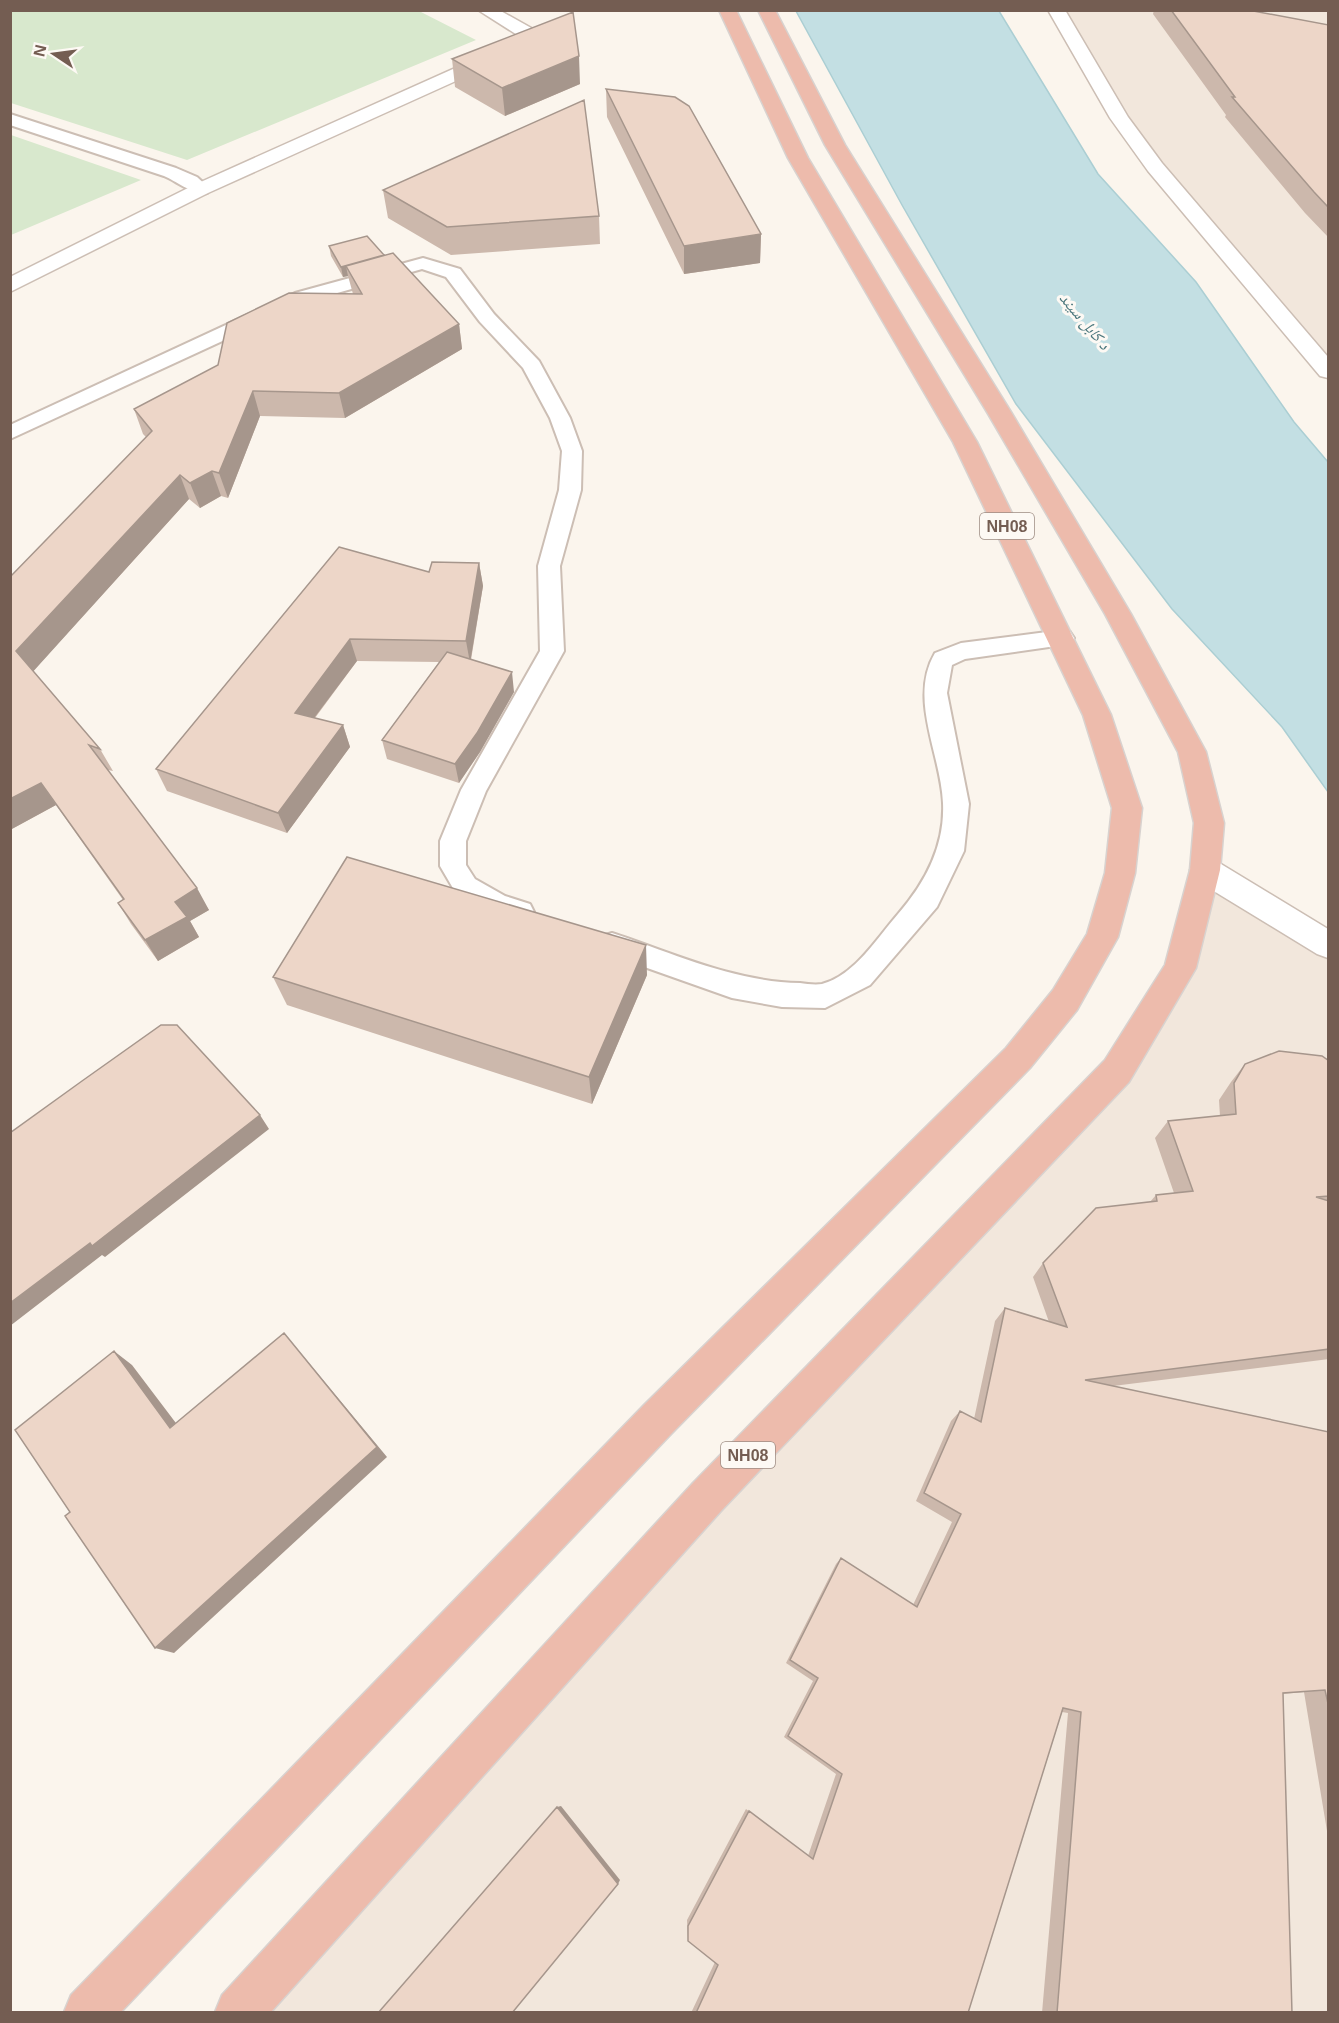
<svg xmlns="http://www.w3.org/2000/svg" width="1339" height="2023" font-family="Helvetica,'Noto Naskh Arabic',sans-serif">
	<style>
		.residential { fill: #f2e7dc }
		.green { fill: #d8e8cd }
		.water { fill: #c3dfe3; stroke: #abced3; stroke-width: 1.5 }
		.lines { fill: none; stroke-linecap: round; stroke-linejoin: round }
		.lane-casing { stroke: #ccbeb4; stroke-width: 4 }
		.street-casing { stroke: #ccbeb4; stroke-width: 3 }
		.highway-casing { stroke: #d8d2cf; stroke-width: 3 }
		.lane { fill: #fff; fill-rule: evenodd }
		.street { fill: #fff; fill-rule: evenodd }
		.highway { fill: #edbbac; fill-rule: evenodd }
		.wall { fill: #ccb8ac }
		.shaded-wall { fill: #a6968c }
		.building { fill: #edd6c8; stroke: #a6968c; stroke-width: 1.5 }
		.labels { text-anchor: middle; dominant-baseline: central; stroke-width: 6; stroke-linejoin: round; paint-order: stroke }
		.far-water-label { font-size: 16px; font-style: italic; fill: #4b777d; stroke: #fdf9f4 }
		.shield { fill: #fdf9f4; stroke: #9d8c83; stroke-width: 1.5 }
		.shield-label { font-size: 16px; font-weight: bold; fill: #745d52 }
	</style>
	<rect width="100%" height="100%" fill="#fbf5ed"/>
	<path class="residential" d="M1056,11h272v360l-173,-204z
		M1205,870l82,48 41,27v1067h-1089l468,-515 332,-343 141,-186z"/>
	<path class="green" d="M11,10l408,1 57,29 -289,120 -176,-57z
		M11,135l130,45 -130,55z"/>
	<path class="water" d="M796,11h203l99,163 98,108 98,140 34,40v330l-46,-65 -110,-118 -156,-205 -114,-199z"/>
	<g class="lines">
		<g class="lane-casing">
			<path id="lane" d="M10,114l166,54 21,9 13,12 -3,4c-12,3 -31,-12 -43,-17l-154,-51z
				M423,258l37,11 34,45 45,47 31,57 12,33 -1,39 -21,76 4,85 -78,140 -20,50v24l9,14 30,17 25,8 4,8 -4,8 -10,3 -34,-11 -29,-17 -17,-29v-25l21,-51 79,-139 -2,-85 21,-76 3,-39 -12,-33 -27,-50 -43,-46 -34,-45 -24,-8 -113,32 -299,138v-14l285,-132z
				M1062,630l8,2 4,6 -4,6 -105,15 -13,6 -5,28 22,111 -5,47 -27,56 -67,78 -45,23 -43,-1 -50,-9 -130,-46 -4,-8 4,-8 10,-3c61,20 122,49 188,50 6,1 16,2 22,1 33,-9 55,-46 76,-70 27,-31 47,-68 45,-111 -2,-49 -35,-104 -8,-150l26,-10z"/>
		</g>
		<g class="street-casing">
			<path id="street" d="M478,10h21l43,24 3,4 -3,4 -334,151 -198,99v-15l184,-92 328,-147z
				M1048,10h17l63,107 34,46 166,194v21l-8,-2 -172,-205 -38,-53z
				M1205,858l11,3 112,68v29l-11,-4 -123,-75 -4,-9 4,-9z"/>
		</g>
		<g class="highway-casing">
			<path id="highway" d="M719,10h17l72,148 169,284 134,273 31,93 -7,65 -17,64 -41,73 -47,58 -358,365 -551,579h-57l7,-17 573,-590 362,-357 47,-58 34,-56 18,-61 7,-65 -29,-93 -130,-273 -165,-284z
				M758,10h17l70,135 166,267 120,202 75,138 18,71 -4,47 -24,98 -67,114 -408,429 -450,501h-56l7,-17 471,-512 412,-423 60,-95 25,-95 4,-47 -16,-71 -73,-138 -118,-202 -162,-267z"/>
		</g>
		<use href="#lane" class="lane"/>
		<use href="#street" class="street"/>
		<use href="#highway" class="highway"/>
	</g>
	<path class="wall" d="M1154,10h94l81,15v213l-24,-25 -80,-96 1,-2 -73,-101z
		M452,59l128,25 -75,32 -50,-29z
		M606,89l155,145 -1,29 -76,11 -77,-157z
		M383,190l216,26 1,28 -149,11 -63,-37z
		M329,246l55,9 75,69 3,25 -117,69 -85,-2 -32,82 -7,-2 -21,12 -11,-9 -156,172 67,78 13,22 -5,-1 101,140 -19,11 9,16 -41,24 -27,-37 -13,-21 5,-3 -67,-95 -46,25v-253l136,-140 -3,-3 -9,-25 84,-44 135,-71 -5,-18 -5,1 -12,-21z
		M479,563l4,23 -12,74 43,32 -34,60 -21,31 -72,-24 -5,-19 57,-78 -82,-1 -42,57 28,7 7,22 -63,86 -120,-42 -11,-22 273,-197z
		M647,975l-55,129 -305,-99 -14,-28z
		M1329,1061v298l-216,27 216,46v399h-2l-23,-139 -21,2 9,319h-250l26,-300 -6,-1 -94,301h-277l24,-51 -27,-21 -1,-21 59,-111 62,47 28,-82 -52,-37 29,-56 -27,-18 50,-99 5,-6 72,47 39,-83 -36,-21 35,-80 9,-10 14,8 21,-98 10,-13 44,14 -16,-45 10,-14 107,-61 6,-7 18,-2 -19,-55 13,-17 52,-5 -1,-16 12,-18 14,-18z"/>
	<path class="shaded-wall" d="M579,56l1,28 -75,32 -3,-28z
		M761,234l-1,29 -76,11v-28z
		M384,255l-38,11 2,10 -5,1 -2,-10z
		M459,324l3,25 -117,69 -6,-25z
		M253,391l7,25 -32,82 -9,-25z
		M212,471l9,25 -21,12 -10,-25z
		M180,475l9,24 -159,176 -14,-24z
		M479,563l4,23 -13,77 -4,-22z
		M350,639l7,22 -55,73 -7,-21z
		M512,672l2,20 -34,60 -21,31 -4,-19z
		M343,725l7,22 -63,86 -9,-20z
		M41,783l15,22 -46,25v-31z
		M197,888l12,22 -19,11 9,16 -41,24 -13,-21 30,-38z
		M646,945l1,30 -55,129 -3,-27z
		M260,1115l9,14 -164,128 -3,-2 -92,71v-23z
		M284,1333l103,124 -213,196 -19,-5z
		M114,1351l18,14 56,74 -18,-11z
		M561,1806l59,74 -2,4 -61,-77z"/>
	<path class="building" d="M1171,10h77l81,15v183l-15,-16 -82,-95h3z
		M573,12l6,44 -77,32 -50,-29z
		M606,89l69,8 14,9 72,128 -77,12z
		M584,100l15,116 -152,11 -64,-37z
		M367,236l17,19 -43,12 -12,-21z
		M393,253l66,71 -120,69 -86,-2 -34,82 -7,-2 -22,12 -10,-8 -164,176 84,98 -11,-4 108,143 -22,14 12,15 -42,23 -27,-37 6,-4 -83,-116 -31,16v-222l142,-146 -18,-22 84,-44 9,-42 62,-30 73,1 -16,-28z
		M339,547l90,25 3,-10 47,1 -13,78 -116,-2 -55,74 48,12 -65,88 -122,-44z
		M447,652l65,20 -35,61 -22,31 -73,-24z
		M347,857l299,88 -57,132 -316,-100z
		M161,1025h16l83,90 -168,131 -2,-3 -80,60v-170l72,-52z
		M1279,1051l43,5 7,5v135l-13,1 13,4v148l-244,31 244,52v276l-4,-18 -42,3 9,320h-235l24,-301 -18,-4 -95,305h-272l22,-48 -30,-24v-15l61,-115 64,48 29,-85 -54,-38 30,-58 -28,-18 51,-102 76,49 44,-93 -37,-21 36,-82 21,11 24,-114 62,19 -24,-64 53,-55 61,-7 -1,-6 37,-4 -25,-70 68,-7 -2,-31 11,-19z
		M284,1333l93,114 -222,201 -90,-132 5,-4 -55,-82 99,-79 56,77z
		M557,1807l61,77 -106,129h-134z"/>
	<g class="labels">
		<g class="far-water-label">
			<text transform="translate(1085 321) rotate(50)">د کابل سيند</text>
		</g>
		<g class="shield">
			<rect x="980" y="513" width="54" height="26" rx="4.5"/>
			<rect x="721" y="1442" width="54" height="26" rx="4.5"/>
		</g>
		<g class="shield-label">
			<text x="1007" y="526">NH08</text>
			<text x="748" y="1455">NH08</text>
		</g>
	</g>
	<rect width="1339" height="2023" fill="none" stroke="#745d52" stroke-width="24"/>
	<g transform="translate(54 54) rotate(283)" stroke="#fdf9f4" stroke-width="4.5" paint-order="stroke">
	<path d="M0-4.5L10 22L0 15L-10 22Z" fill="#745d52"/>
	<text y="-9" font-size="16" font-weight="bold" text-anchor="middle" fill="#745d52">N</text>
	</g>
</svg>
